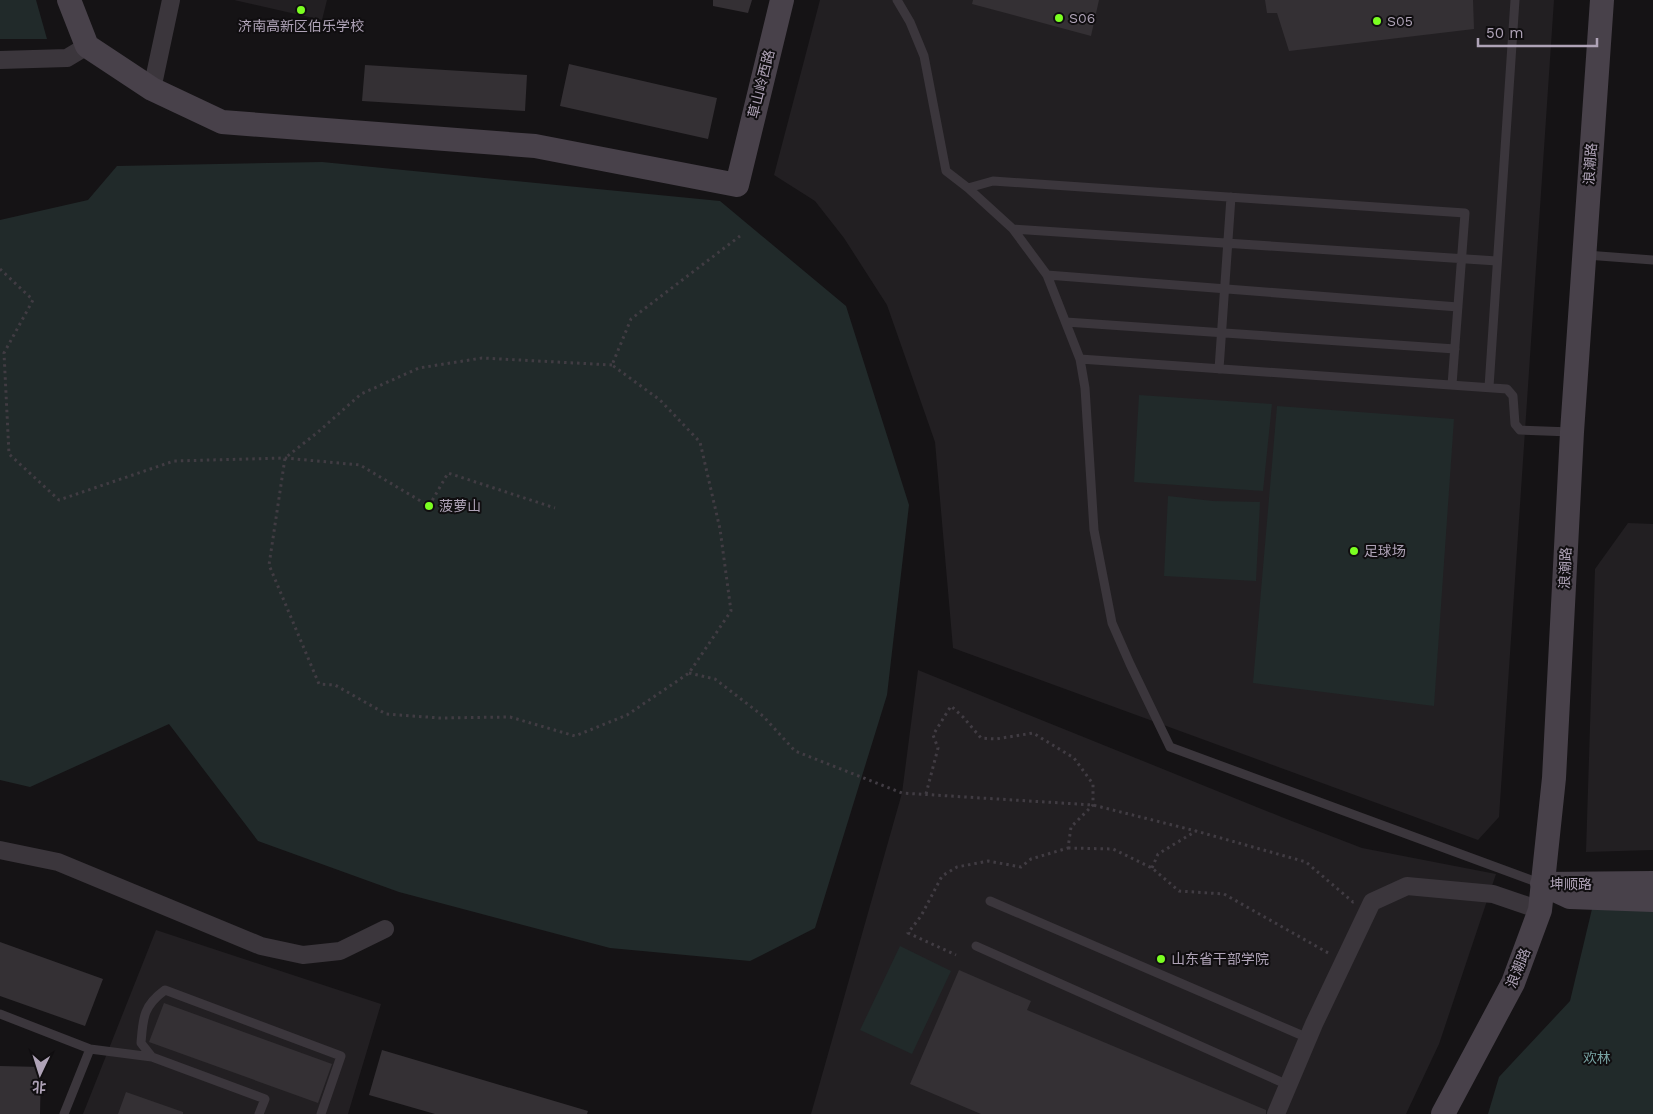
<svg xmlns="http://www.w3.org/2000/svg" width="1653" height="1114" font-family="'Work Sans','Noto Sans SC',sans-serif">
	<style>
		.built { fill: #221f22 }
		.green { fill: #212a2a }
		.building { fill: #343034 }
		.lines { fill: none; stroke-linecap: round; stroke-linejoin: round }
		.path { stroke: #413c43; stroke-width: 3; stroke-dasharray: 2.5 4; stroke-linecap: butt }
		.lane { stroke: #3b363c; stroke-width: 9 }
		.street { stroke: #3b363c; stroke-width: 18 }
		.secondary { stroke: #48414a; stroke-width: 24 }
		.poi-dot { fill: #7bff21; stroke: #100e10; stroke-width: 2 }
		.labels { text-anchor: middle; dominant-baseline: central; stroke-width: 4; stroke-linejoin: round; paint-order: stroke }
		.poi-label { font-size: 14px; fill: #afa3b7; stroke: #100e10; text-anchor: start }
		.street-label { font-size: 14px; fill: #afa3b7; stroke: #100e10 }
		.park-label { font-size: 14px; fill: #78a3a3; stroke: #100e10 }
	</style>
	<rect width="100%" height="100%" fill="#151315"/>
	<path class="built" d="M234,0h93l-5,20z
		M820,0h734l-55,817 -21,23 -525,-192 -18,-206 -48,-137 -43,-67 -29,-37 -41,-26z
		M1628,523l25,1v326l-67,2 9,-283z
		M918,670l366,148 78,30 134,26 -57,170 -33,70h-595l91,-321z
		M156,930l225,74 -33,110h-265z"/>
	<path class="green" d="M0,0h36l11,39h-47z
		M322,162l398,39 126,105 63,199 -22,190 -72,233 -65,33 -140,-13 -211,-56 -141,-51 -89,-117 -139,63 -30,-7v-560l88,-20 29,-34z
		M1139,395l133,9 -9,87 -129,-9z
		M1277,406l177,13 -20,287 -181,-23z
		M1168,496l45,5 47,1 -4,79 -92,-5z
		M1592,909l61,1v204h-165l11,-37 71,-76z
		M900,946l51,25 -39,83 -52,-24z"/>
	<path class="building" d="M713,0h39l-4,13 -35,-7z
		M973,0h126l-8,36 -119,-32z
		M1265,0h208l1,29 -185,22 -12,-38h-10z
		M569,64l148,34 -9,41 -148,-33z
		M365,65l162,10 -2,36 -163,-10z
		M0,942l103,37 -18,47 -85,-30z
		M959,970l72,31 -4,9 239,100v4h-285l-71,-30z
		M164,1003l168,61 -14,39 -169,-61z
		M382,1050l206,61 -1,3h-152l-66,-19z
		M0,1066l41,1 -1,47h-40z
		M126,1092l57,20v2h-65z"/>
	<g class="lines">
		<path class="path" d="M0,269l33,31 -29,53 5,101 50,46 115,-39 111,-3 75,7 69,41 19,-33 107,35
			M612,365l-130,-7 -63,10 -58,26 -43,38 -33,26 -16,107 50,119 16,1 51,29 54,4 70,-1 65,19 52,-21 62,-42 42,-62 -11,-82 -20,-87 -40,-42 -48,-35 19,-46 109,-83
			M689,673l26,6 48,37 32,35 107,42 191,12 103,26 110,31 47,40h3
			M926,794l12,-46 -5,-13 18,-29 12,11 18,21 15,1 37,-6 41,25 19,26v21l-22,22 -3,21 -37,11 -10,8 -33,-6 -31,6 -15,9 -21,40 -13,17 48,22
			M1068,848l45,1 39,19 27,23 45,3 106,60
			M1152,868l6,-14 38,-23"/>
		<path class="lane" d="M897,0l13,22 14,34 22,115 22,17 25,-7 472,32 -13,172
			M968,188l45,41 34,46 33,84 5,29 9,142 18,93 18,41 40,83 372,137
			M1013,229l484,32
			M1586,255l67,5
			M1047,275l411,32
			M1066,322l389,27
			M1080,359l427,30 6,7 2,28 5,6 51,2
			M1219,369l12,-172
			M1489,387l26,-387
			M990,901l318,137
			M976,946l312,139
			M0,1014l90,35 -26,65
			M90,1049l62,8 113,42 -6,15
			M152,1057l-11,-14c2,-25 2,-37 24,-53l176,66 -20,58"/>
		<path class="street" d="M0,60l67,-2 20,-12
			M152,89l19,-89
			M0,850l58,12 203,84 42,9 37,-4 45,-22
			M1276,1114l38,-90 58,-122 35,-16 86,8 47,16"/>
		<path class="secondary" d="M69,0l18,46 65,43 70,33 313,24 202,39 45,-185
			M1653,883l-111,1 28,13 83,3
			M1443,1114l70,-131 27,-73 14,-132 18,-346 30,-432"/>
	</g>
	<g class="poi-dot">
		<circle cx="301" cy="10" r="5"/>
		<circle cx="1059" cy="18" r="5"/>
		<circle cx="1377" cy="21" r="5"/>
		<circle cx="429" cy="506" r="5"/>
		<circle cx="1354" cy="551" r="5"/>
		<circle cx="1161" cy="959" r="5"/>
	</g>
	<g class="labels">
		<g class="poi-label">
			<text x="1069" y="18">S06</text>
			<text x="1387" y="21">S05</text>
			<text x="301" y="26" text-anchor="middle">济南高新区伯乐学校</text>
			<text x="439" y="506">菠萝山</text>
			<text x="1364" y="551">足球场</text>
			<text x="1171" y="959">山东省干部学院</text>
		</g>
		<g class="street-label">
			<text transform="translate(761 84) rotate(-76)">草山岭西路</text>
			<text transform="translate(1590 164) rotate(-86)">浪潮路</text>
			<text transform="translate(1565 568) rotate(-87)">浪潮路</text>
			<text x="1571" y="884">坤顺路</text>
			<text transform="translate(1518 968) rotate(-68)">浪潮路</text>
		</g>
		<g class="park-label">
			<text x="1597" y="1058">欢林</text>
		</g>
	</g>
	<g transform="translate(40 1074) rotate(184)" stroke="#100e10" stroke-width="4" paint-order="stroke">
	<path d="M0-4L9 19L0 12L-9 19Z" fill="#afa3b7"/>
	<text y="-8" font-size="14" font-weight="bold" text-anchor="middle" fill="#afa3b7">北</text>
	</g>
	<path d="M1478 38v8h119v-8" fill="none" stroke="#afa3b7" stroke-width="2.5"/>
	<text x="1486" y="38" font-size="15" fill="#afa3b7" stroke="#100e10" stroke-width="4" paint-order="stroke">50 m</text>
</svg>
